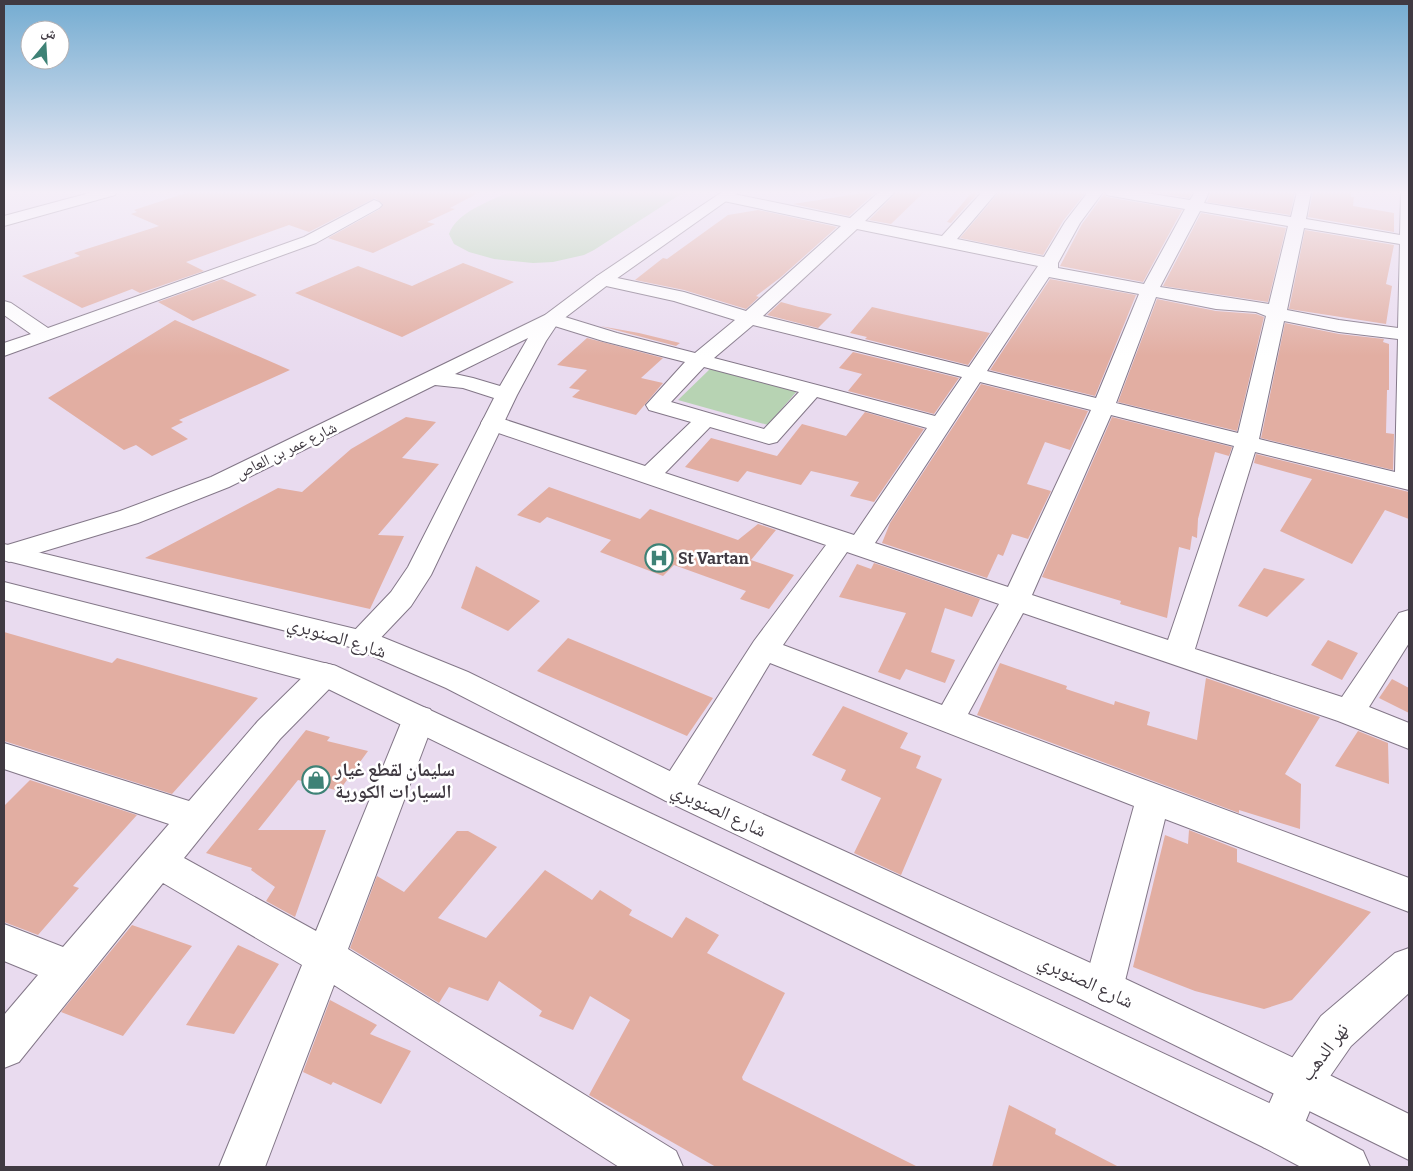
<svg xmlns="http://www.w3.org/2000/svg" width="1413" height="1171" font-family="Bitter,'Noto Naskh Arabic',serif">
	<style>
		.green { fill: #b7d3b3 }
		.building { fill: #e2aea2 }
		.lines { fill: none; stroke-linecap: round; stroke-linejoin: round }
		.street-casing { stroke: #837788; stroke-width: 2 }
		.secondary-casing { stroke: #837788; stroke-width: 2 }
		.primary-casing { stroke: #837788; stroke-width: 2 }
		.street { fill: #fff; fill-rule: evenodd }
		.secondary { fill: #fff; fill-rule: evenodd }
		.primary { fill: #fff; fill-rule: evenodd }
		.labels { text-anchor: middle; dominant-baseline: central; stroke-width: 5; stroke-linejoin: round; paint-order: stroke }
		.street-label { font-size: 16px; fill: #403a42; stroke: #fff }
		.poi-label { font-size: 16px; font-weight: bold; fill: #403a42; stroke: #fff; text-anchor: start }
		.near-street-label { font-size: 19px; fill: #403a42; stroke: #fff }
		.near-poi-label { font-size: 19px; font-weight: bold; fill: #403a42; stroke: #fff; text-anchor: start }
	</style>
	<rect width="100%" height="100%" fill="#e9dbef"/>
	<path class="green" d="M509,192h175l-90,58 -10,5 -31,7 -20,1 -39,-4 -25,-7 -15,-8 -5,-10c8,-22 39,-32 60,-42z
		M710,369l87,22 -29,34 -90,-25z"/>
	<path class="building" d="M189,192h291l-30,16 5,1 -28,13 8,2 -62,29 -45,-15 52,-29 3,-5 -8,-6 -66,34 -20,-7 -103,37 18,9 -64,22 -8,-4 -50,19 -60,-32 58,-20 -6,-3 85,-27 -28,-12 6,-2 -3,-2z
		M869,192h7l-27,24 -56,-12z
		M897,192h27l-33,32 -22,-4z
		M972,192h7l-28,31 -4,-1z
		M999,192h87l-23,29 -20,34 -83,-17z
		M1152,192h41l-4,6z
		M1211,192h84l-5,23 -83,-13z
		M1313,192h38v5h3l-1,9 41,7v19l-86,-15z
		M1104,194l3,3 75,13 -39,72 -83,-16 22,-42z
		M758,210l79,17 -56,50 -25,19 3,1 -13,12 -62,-19 -49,-10 28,-22 4,1 61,-44z
		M1201,213l85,15 -18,74 -105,-16z
		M1305,230l89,15 -8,39 6,2 -6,38 -97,-15z
		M463,263l51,19 -112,55 -107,-44 63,-27 54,20z
		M222,279l35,16 -64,26 -35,-19z
		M1050,279l86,16 -41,101 -105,-26z
		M1157,299l59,12 40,3 8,3 -27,114 -119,-29z
		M781,302l18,5 33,7 -14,14 -51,-13z
		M872,307l30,7 88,19 -22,32 -103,-26 2,-2 -17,-4z
		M175,320l115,50 -111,50 4,2 -12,6 17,11 -36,17 -16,-11 -12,5 -76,-52z
		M1285,323l54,11 45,5 -1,3 6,2v46h-2l-1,43 8,1 -1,36 -132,-32z
		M600,326l39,7 41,10 -4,3z
		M587,338l76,20 -22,20 22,5 -27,32 -64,-18 8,-7 -11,-2 18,-18 -30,-5z
		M853,352l106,26 -25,36 -86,-23 14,-17 -23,-6z
		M981,384l107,27 -18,39 -25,-8 -18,42 24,7 -23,48 -16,-5 -9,22 -5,-2 -11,24 -105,-35 8,-20z
		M865,412l59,17 -50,73 -24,-6 9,-14 -48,-11 -10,14 -54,-14 -9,11 -53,-15 26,-29 66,18 25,-32 44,12z
		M406,417l30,5 -34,36 37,6 -61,71 26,1 -34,73 -225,-51 133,-70 24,4 49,-43z
		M1112,417l120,30 -3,9 -14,-4 -17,67 -1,19 -5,-2 -2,14 -11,-3 -12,71 -47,-14 1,-3 -79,-24z
		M1256,454l153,38v27l-24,-9 -33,54 -72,-33 32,-52 -58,-16z
		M549,487l91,32 10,-10 88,31 20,-16 18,6 -25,30 43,15 -25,34 -29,-10 6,-8 -72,-26 -11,11 -63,-24 11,-12 -64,-23 -7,6 -23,-8z
		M874,563l106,36 -8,18 -27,-9 -14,44 24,8 -10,23 -39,-14 -6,11 -22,-8 28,-59 -67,-16 18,-33 14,5z
		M476,566l64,35 -32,30 -47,-23z
		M1264,568l41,11 -38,38 -29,-11z
		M4,632l108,31 5,-5 141,40 -86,96 -168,-53z
		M568,638l145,60 -26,38 -150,-65z
		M1328,640l30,13 -16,27 -31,-15z
		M1000,663l67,23 -1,3 48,16 1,-4 35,11 -3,13 50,15 9,-62 114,39 -35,57 16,10 -1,45 -61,-19v3l-262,-98z
		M1392,679l17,9v25l-30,-15z
		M843,706l65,27 -8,15 21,8 -5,12 26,11 -41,96 -47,-22 27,-55 -40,-18 5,-10 -34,-15z
		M306,730l24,7 -3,4 41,10 -29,40 -41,-11 -40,50h68l-31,87 -29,-16 9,-14 -24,-17 1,-2 -46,-15z
		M1358,731l30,12 1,41 -54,-18z
		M30,780l107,35 -64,71 6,2 -41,47 -34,-13v-116z
		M1189,830l48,19v13l134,50 -79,88 -28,9 -69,-18 -62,-24 32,-132 23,9z
		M457,831h11l29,16 -59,71 48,20 59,-68 47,30 8,-10 32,20 -3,5 43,23 14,-21 33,18 -12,18 78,40 -43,84 1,3 175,87h-202l-127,-72 41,-75 -40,-24 -17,34 -34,-14 3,-5 -43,-30 -11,20 -39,-14 -10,16 -89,-55 27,-72 27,16z
		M132,925l60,21 -69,90 -62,-24z
		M238,945l41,19 -45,70 -48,-9z
		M330,1000l47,25 -7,9 41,17 -30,53 -48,-22 -2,3 -28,-13z
		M1009,1105l47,24 -1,5 64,33h-127z"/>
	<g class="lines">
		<g class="street-casing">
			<path id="street" d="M93,192h24l-2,3 -111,31v-10z
				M724,192l126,26 29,-26h16l-30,29 77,15 40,-44h15l-40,47 87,18 21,-35 23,-30h15l-23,31 -22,40v5l86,16 41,-75 -73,-13 -5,-1 -2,-3h35l50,8 5,-8h14l-5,11 87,14 6,-25h14l-5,27 94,16 1,-43h8v298l-154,-38 -60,197 147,48 57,-84 10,-3v33l-40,64 40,16v26l-71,-28 -315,-108 -55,101 441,164v34l-244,-93 -42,170 -6,14 -14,6 -14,-6 -6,-14 51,-183 -364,-143 -82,137 -12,4 -12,-4 -5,-10 5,-10 90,-139 72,-96 -342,-117 -3,-5 3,-5 8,-2 8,2 145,48 46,-44 -42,-12 -3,-5 39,-43 -82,-21 -58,-18 -2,-4 2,-4 7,-2 65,20 78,20 40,-33 -61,-19 -77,-17 -3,-4 3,-4 6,-1 81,17 62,19 95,-85 -122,-26 -3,-3 3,-3zM1200,211l88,15 -19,78 -109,-17zM1304,228l96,16 -2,84 -59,-8 -52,-10zM857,229l181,37 -69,101 -206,-51zM1049,277l90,17 -43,104 -109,-27zM1156,297l60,12 40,3 10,4 -28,117 -122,-30zM1284,321l55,11 59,7 -3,133 -136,-33zM753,325l209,52 -27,39 -221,-58zM704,367l95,25 -35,37 -93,-27zM980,382l111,28 -83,177 -133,-44zM817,397l110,31 -73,107 -189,-62 45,-46 59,17 8,-2zM1111,415l123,31 -66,194 -136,-45zM847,552l152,52 -57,101 -159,-60z
				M374,200l5,2 3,3 -3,3 -63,35 -312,113v-13l27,-9 -27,-19v-14l7,2 37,25 256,-91z
				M325,663l11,3 4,8 -4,8 -56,57 -96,119 132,73 87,-213 5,-9 11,-3 11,3 5,9 -87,231 328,202 7,16h-64l-285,-182 -69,182h-46l83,-202 -139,-82 -144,179 -15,6v-53l34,-40 -34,-14v-37l59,23 106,-123 -165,-55v-26l185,58 69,-80 56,-55z"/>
		</g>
		<g class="secondary-casing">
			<path id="secondary" d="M722,192h17l-130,92 -51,39 -12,18 -29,54 -86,180 -20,31 -39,41 -10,3 -10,-3 -5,-7 5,-7 39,-41 17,-25 86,-169 -31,-10 -28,-3 -206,102 -91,36 -120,36 -9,3 -5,-2v-14l116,-35 91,-34 334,-162 52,-39zM528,338l-28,48 -27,-8 -18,-4z
				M1409,948v45l-58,53 -36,52 -20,49 -16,6 -16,-6 -6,-16 28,-63 36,-52 74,-63z"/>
		</g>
		<g class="primary-casing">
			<path id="primary" d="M4,544l368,89 96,39 220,108 429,195 198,93 94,46v46l-320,-157 -425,-203 -218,-112 -92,-40 -350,-88z
				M4,582l332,84 959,449 68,36 7,16h-69l-38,-20 -947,-464 -312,-83z"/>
		</g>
		<use href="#street" class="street"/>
		<use href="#secondary" class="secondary"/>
		<use href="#primary" class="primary"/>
	</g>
	<linearGradient id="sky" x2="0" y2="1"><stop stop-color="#74acd1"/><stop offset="0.54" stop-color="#f5eff8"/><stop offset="1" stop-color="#f5eff8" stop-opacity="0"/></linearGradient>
	<rect width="1413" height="356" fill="url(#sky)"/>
	<defs>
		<g id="hospital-ring" transform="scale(1.4375)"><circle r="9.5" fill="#fff" stroke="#3e8276" stroke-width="1.5"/><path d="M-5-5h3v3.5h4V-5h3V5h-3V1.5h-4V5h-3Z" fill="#3e8276"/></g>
		<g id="shop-ring" transform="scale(1.4375)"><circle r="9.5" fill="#fff" stroke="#3e8276" stroke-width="1.5"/><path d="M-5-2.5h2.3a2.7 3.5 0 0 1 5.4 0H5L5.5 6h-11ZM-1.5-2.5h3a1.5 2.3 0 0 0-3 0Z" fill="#3e8276"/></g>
	</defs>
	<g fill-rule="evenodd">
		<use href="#hospital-ring" x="659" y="558"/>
		<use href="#shop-ring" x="316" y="780"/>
	</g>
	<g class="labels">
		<g class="street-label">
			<text transform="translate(286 450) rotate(-26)">شارع عمر بن العاص</text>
		</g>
		<g class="poi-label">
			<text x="678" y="558">St Vartan</text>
		</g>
		<g class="near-street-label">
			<text transform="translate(337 637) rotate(17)">شارع الصنوبري</text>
			<text transform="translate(719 810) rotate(25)">شارع الصنوبري</text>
			<text transform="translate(1086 981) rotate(25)">شارع الصنوبري</text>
			<text transform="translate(1324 1052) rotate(-53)">نهر الدهب</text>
		</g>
		<g class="near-poi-label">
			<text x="335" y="769">سليمان لقطع غيار<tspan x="335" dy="22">السيارات الكورية</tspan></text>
		</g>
	</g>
	<rect width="1413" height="1171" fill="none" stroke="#403a42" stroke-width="10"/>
	<g transform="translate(45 45) rotate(18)"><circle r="24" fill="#ffffff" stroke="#b3b0b3"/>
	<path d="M0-4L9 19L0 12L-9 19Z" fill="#3e8276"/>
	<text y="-8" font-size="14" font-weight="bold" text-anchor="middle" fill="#403a42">ش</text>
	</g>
</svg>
